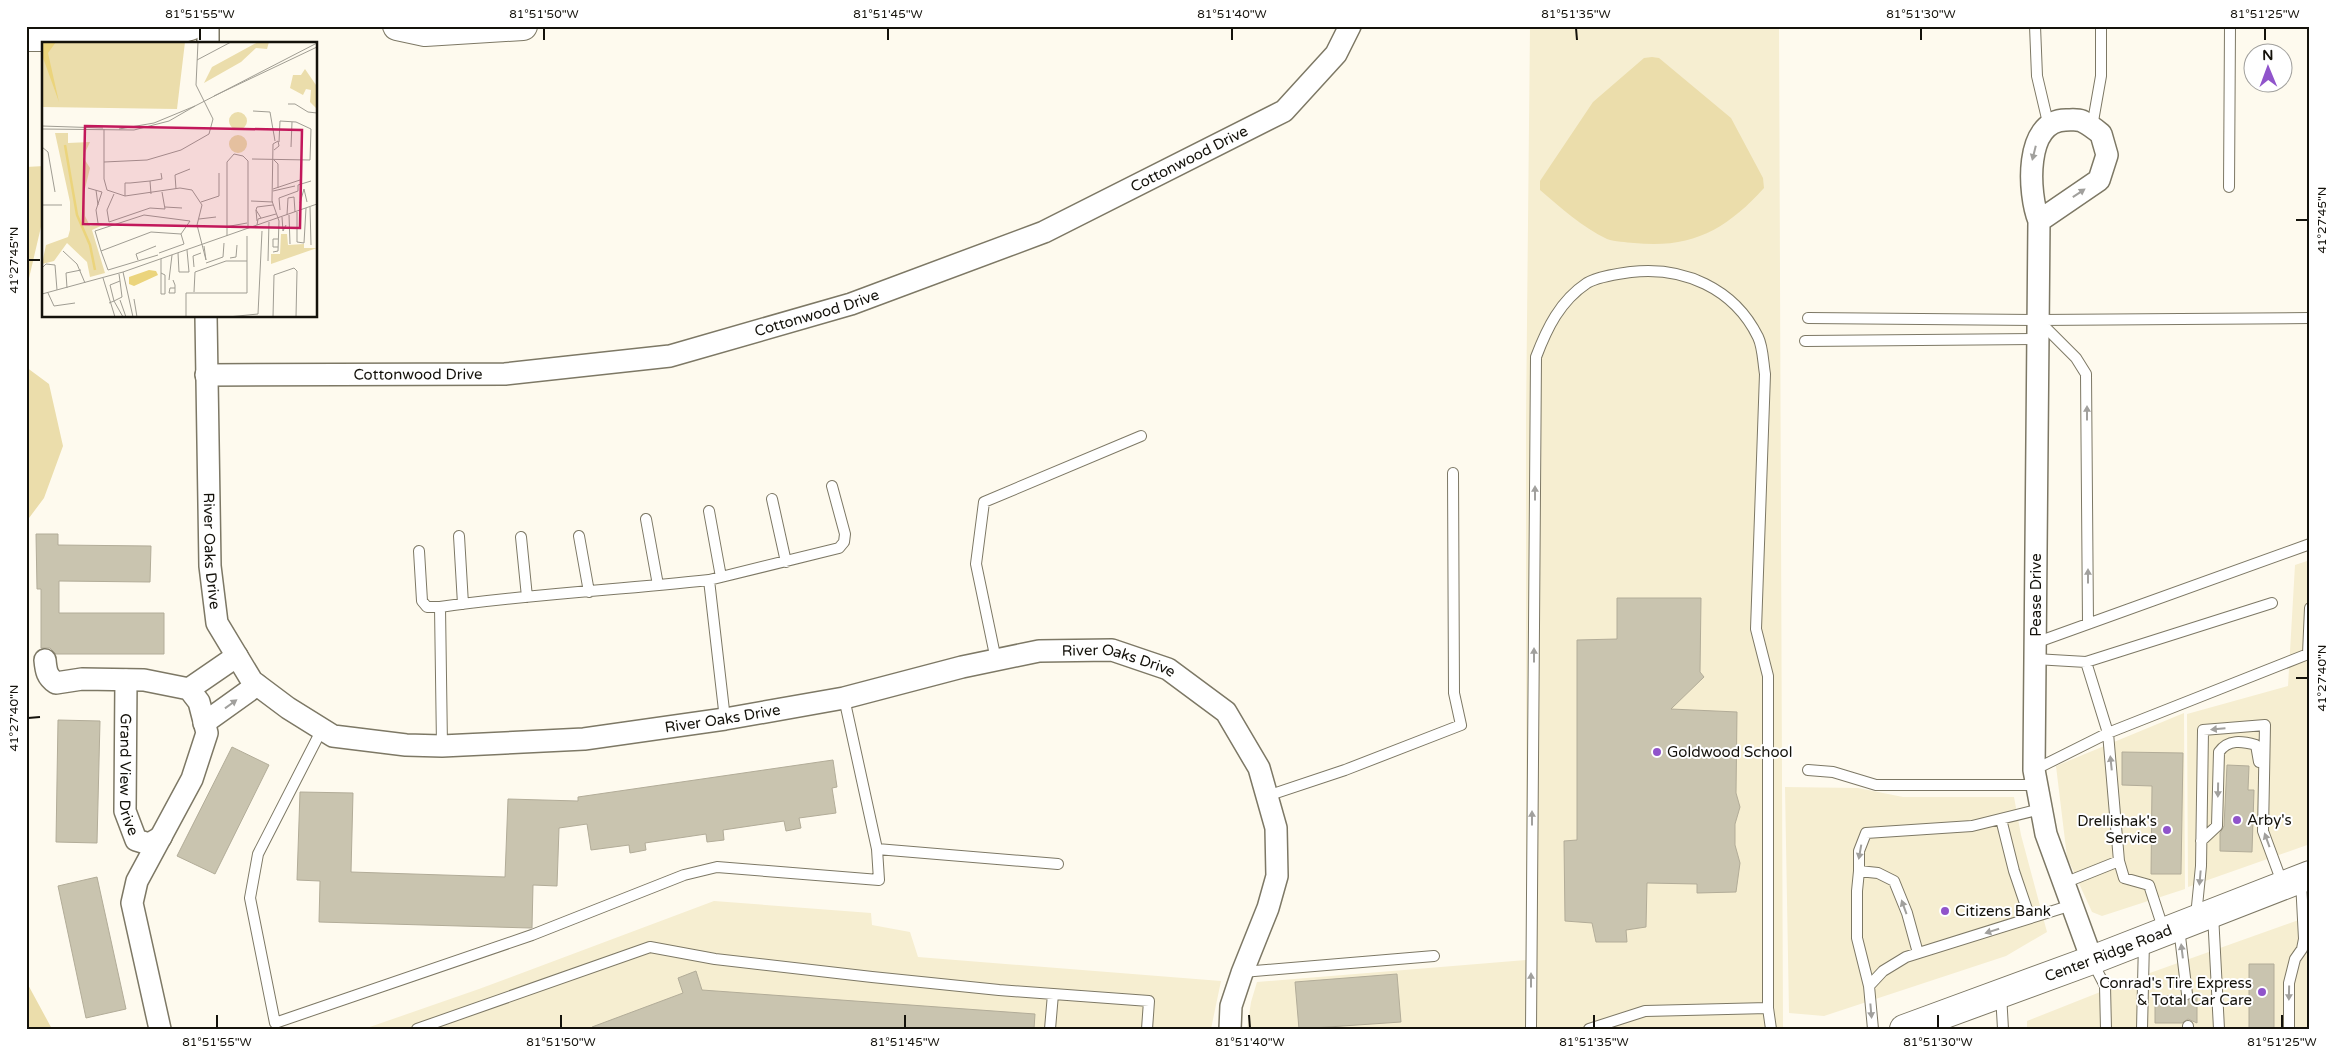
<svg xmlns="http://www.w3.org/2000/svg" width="2336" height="1055" font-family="'Varela Round',sans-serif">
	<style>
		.built { fill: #f6eed1 }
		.green { fill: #ebddab }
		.building { fill: #c9c4af; stroke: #b2ac98 }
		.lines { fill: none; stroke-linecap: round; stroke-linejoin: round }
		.service-casing { stroke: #7d7865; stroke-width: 12 }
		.minor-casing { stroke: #7d7865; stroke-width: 24 }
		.secondary-casing { stroke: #7d7865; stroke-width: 30 }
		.primary-casing { stroke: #7d7865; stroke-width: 30 }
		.service { stroke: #fff; stroke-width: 10 }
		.minor { stroke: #fff; stroke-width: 21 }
		.secondary { stroke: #fff; stroke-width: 28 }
		.primary { stroke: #fff; stroke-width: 28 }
		.oneway { fill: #a1a09d }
		.ticks { fill: none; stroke: #14120b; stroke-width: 2 }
		.poi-dot { fill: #9054cb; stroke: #fff; stroke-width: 2 }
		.labels { text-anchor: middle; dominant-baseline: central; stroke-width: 4; stroke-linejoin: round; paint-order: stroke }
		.street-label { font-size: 15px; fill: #14120b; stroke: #fff }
		.poi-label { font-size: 15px; fill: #14120b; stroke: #fff; text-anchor: start }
		.inset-river { fill: none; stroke: #ebd47c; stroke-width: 2.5 }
		.inset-road { fill: none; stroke: #a09d93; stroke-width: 1 }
		.view { fill: #c2185b; fill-opacity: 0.15; stroke: #c2185b; stroke-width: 2.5 }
		.inset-edge { fill: none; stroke: #14120b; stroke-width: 2.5 }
		.neatline { fill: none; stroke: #14120b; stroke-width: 2 }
		.ticks-label { font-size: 12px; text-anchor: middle; fill: #14120b }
	</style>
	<rect width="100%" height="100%" fill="#fefaee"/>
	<path class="built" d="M1530,26h249l4,1003h-536l4,-27 6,-20 269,-22v-540z
		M2310,560v284l-122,43 -1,-173 101,-28 7,-121z
		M2184,713l1,176 -83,27 -10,-4 -25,-55 -11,-91z
		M1785,787l73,1 45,9h111l7,38 26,97 -41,24 -182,60 -35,-3z
		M714,901l157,12 1,12 38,7 8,25 303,24 -10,48h-847l115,-40z
		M2310,916v113h-283v-8l106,-42z"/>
	<path class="green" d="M1652,57l7,1 72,60 32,60 1,10c-38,42 -73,61 -130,55 -8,-1 -19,-1 -27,-4 -25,-12 -46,-31 -67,-49v-9l53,-79 51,-44z
		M44,166v48l-18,77v-124z
		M26,367l23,17 14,62 -19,52 -18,24z
		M26,981l26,48h-26z"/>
	<path class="building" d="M36,534h22v11l93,1 -1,36 -91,-1v32h105v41h-108l-6,-6h-9v-59h-4z
		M1617,598h84l-1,74 4,5 -33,32 66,3 -1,81 4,14 -5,17v21l5,18 -4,29 -39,1v-9l-50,-1 -1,44 -20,3 1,12h-31l-4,-19 -27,-2 -1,-80 13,-1v-200l40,-1z
		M58,720l42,1 -3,122 -41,-1z
		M232,747l37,18 -54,109 -38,-18z
		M2122,752l61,1 -2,121h-30l1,-88 -30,-1z
		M833,760l4,27 -5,1 4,25 -37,5 2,10 -15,3 -2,-10 -61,9 1,10 -17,2 -1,-8 -61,9 1,7 -16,3 -1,-8 -38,5 -4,-26 -28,4 -2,58 -24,-1 -1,43h-2l-211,-6 1,-41 -23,-1 3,-88 53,1 -2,79 154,5 3,-78 70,2v-4z
		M2227,765l22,1 -1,24h6l-2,62 -32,-1v-18l4,-7z
		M97,877l29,132 -40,9 -28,-132z
		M2249,964h25v65h-25z
		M696,971l6,19 333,24 -1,15h-442v-2l91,-34 -5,-15z
		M1397,974l4,48 -102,7 -4,-47z
		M2155,996h26l6,5 10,-5v27l-9,-4 -6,4h-27z"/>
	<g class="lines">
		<g class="service-casing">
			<path id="service" d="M2035,26l2,50 12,51
				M2092,127l9,-51v-50
				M2229,187l1,-161
				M1808,318l230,2 272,-2
				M2040,322l36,36 10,16 2,250
				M1805,341l233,-2
				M772,499l14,63
				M709,511l12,66
				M646,519l12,66
				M459,536l4,68
				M579,536l10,56
				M521,537l6,60
				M419,551l3,50 5,6h13
				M709,580l130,-32 5,-6 1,-8 -13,-48
				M2035,643l275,-99
				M2035,659l51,3 186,-59
				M996,660l-20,-96 8,-62 157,-66
				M322,729l-64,125 -8,44 25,125 257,-88 152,-60 33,-8 162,13 -2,-31 -33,-151
				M442,746l-2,-139c89,-13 179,-17 269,-27l16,139
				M1808,770l25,2 43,13h161
				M2034,770l74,-37 -22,-71
				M1267,796l78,-26 116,-45 -7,-32 -1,-220
				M2001,819l13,52 16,47
				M2201,841l16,-15 2,-74c9,-13 23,-11 37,-7l3,17
				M877,849l181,15
				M2119,861l-11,-128 200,-79 2,-46
				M1859,871v-20l7,-18 106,-7 69,-17
				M2064,883l55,-22 5,17 25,7 15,46
				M2213,914l6,115
				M2196,916l5,-50 2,-136 62,-5 -2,106 20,54
				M2179,928l8,66
				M2092,961l13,25 1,43
				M1243,972l191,-16
				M1869,986l-12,-48v-47l2,-20 19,2 16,8 13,32 11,40
				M2001,994l2,35
				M417,1029l233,-82 65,12 157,18 127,13 150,11 -2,28
				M1050,1029l3,-35
				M1531,1029l5,-672c11,-29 24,-56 51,-74 12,-7 31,-9 44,-11 52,-6 103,16 127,65 5,10 5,25 7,37l-9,255 12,47v332l3,21
				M1589,1029l56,-18 123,-3
				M1873,1029l-4,-43 14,-15 23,-14 166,-52
				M2142,1029l2,-88
				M2188,1029v-3
				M2289,1029v-46l6,-24 7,-10 2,-10 -3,-58"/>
		</g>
		<g class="minor-casing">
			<g id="minor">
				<path d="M208,44v-18"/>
				<path d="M2039,221l60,-41 8,-25 -6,-21c-6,-5 -13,-10 -19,-13 -5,-2 -11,-1 -16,-1 -42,0 -38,74 -27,101l-5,549 12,64 46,126"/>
				<path id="s1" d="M206,316l4,250 7,57 35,58 36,27 45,28 73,9 36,1 142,-7 141,-20 119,-21 118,-31 77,-16 73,-1 56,19 58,43 33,56 17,60 1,48 -9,32 -26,65 -11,33 -1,23"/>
				<path id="s2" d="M206,375l299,-1 165,-18 181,-52 193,-72 240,-121 52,-57 14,-28"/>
				<path d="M45,660c1,11 2,17 11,23l26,-4 62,1 45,9 10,13 8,31 -15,46 -55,102 -5,22 28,126"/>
				<path id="s3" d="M126,680l-1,131 11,29 13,4 12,-7"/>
				<path d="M189,689l48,-33"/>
				<path d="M204,723l53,-38"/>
			</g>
		</g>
		<g class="secondary-casing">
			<path id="secondary" d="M397,26l28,6 98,-6
				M26,37h124l40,-11"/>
		</g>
		<g class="primary-casing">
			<g id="primary">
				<path id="s4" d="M1904,1029l188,-69 218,-85"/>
			</g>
		</g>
		<use href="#service" class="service"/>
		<use href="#minor" class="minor"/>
		<use href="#secondary" class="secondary"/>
		<use href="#primary" class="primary"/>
	</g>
	<defs><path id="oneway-solid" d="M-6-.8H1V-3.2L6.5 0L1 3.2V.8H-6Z" transform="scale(1.25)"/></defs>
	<g class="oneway">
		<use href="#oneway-solid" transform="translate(2034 153) rotate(104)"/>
		<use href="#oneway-solid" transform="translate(2079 193) rotate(-34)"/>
		<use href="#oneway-solid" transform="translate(2087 413) rotate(-90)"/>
		<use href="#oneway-solid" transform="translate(1535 493) rotate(-90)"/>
		<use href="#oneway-solid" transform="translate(2088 576) rotate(-90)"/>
		<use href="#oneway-solid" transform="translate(1534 655) rotate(-90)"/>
		<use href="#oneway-solid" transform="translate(231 704) rotate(-36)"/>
		<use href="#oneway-solid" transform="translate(2218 729) rotate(175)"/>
		<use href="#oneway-solid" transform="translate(2111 763) rotate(-96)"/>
		<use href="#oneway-solid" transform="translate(2218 790) rotate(91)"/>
		<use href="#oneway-solid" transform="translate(1532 818) rotate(-90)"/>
		<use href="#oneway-solid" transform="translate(2267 840) rotate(-110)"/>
		<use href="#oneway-solid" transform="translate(1860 852) rotate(100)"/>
		<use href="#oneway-solid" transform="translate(2200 878) rotate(95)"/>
		<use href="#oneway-solid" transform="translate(1904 907) rotate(-110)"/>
		<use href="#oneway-solid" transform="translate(1992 931) rotate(162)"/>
		<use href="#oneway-solid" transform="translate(2182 951) rotate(-97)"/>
		<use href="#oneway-solid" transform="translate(1531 980) rotate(-90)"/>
		<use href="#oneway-solid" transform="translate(2289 993) rotate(91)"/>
		<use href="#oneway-solid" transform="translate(1871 1011) rotate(85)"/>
	</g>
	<path class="ticks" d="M200,28v12M544,28v12M888,28v12M1232,28v12M1576,28l1,12M1921,28v12M2265,28v12M2296,220h12M28,260h12M2296,678h12M28,718l12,-1M217,1015v13M561,1015v13M905,1015v13M1249,1015l1,13M1594,1015v13M1938,1015v13M2282,1015v13"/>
	<g class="poi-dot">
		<circle cx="1657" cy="752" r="5"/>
		<circle cx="2237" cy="820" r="5"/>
		<circle cx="2167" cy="830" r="5"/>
		<circle cx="1945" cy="911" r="5"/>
		<circle cx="2262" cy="992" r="5"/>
	</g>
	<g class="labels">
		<g class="street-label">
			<text stroke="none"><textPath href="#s2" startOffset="1022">Cottonwood Drive</textPath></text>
			<text stroke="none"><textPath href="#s2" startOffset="618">Cottonwood Drive</textPath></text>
			<text stroke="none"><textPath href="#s2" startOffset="212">Cottonwood Drive</textPath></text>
			<text stroke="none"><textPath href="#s1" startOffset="235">River Oaks Drive</textPath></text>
			<text transform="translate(2036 595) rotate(-90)">Pease Drive</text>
			<text stroke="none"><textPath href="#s1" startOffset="1270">River Oaks Drive</textPath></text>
			<text stroke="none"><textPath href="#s1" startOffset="865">River Oaks Drive</textPath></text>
			<text stroke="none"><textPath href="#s3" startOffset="95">Grand View Drive</textPath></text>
			<text stroke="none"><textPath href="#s4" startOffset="218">Center Ridge Road</textPath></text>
		</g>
		<g class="poi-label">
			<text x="1667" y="752">Goldwood School</text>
			<text x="2247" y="820">Arby's</text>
			<text x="2157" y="821" text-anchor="end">Drellishak's<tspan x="2157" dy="17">Service</tspan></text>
			<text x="1955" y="911">Citizens Bank</text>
			<text x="2252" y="983" text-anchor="end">Conrad's Tire Express<tspan x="2252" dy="17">&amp; Total Car Care</tspan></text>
		</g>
	</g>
	<g transform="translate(42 42)">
		<rect width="275" height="275" fill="#fefaee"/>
		<path d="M0,0h143l-8,67 -135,-2zM216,0h11l-2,7 -11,-1 -15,14 -37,21 8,-16zM263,27l11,16 1,24 -7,-7 1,-12 -5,-1 -3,6 -13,-7 3,-13h8zM187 79a9 9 0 1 1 18 0a9 9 0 1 1-18 0ZM13,91h13v10l22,-1 -7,15 7,11 -6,25 1,23 5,10 13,-1 -11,5 13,43 -15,4 -3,-15 -20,-19 -13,18 -12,3 4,-19 22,-8 2,-7v-28zM187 102a9 9 0 1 1 18 0a9 9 0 1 1-18 0ZM239,192h6l1,11 16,-1v4h13l-46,16v-10h9z" fill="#ebddab"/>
		<path d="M0,0h14l-8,11 11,49 -17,-47zM107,228l7,1 2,4 -24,11 -5,-2v-7z" fill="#ebd47c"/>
		<path class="inset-river" d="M23,103l12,70 13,30 5,25"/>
		<path class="inset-road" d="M155,18l34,-18M172,54l103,-49M246,62h7l13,8 9,1M211,69l17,1 5,29M0,84l61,2M0,87l92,1 35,-9 26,-15M62,87v50l3,11 18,6 55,-8 12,2 10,15 -5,20 9,35 -2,-14M77,87l35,-6 41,-17 122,-63M0,105l6,5 7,40M249,105l1,-25M210,117l58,1 1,-31 -15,-7 -16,-1 -1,21M232,118l4,4v24M62,120l43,-2 34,-10 28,-16 4,-15 -17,-34 2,-43M108,139l12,-2 -1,-6M46,146l14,4 -6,18 2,13M134,147l-1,-14 15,-6M231,147l27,-9M54,148l2,15M231,149l22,-5M72,152l-7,16 2,12 41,-14 15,1 -3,-17M83,154v-13h5l20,-2 1,13M209,159l22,1M159,160l18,-6v-23M258,161l4,-14 3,13M0,163h20M123,165l17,1M268,165l1,38M214,168l1,-3 16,-2M238,168l-1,-12 19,-7v-6l13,-4M255,170v30l7,1 2,-35M245,173l1,-17 6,-1 1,15M247,173l1,29M240,175l1,14 3,-6M157,177l17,-2M215,179l-1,-11 5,8M215,183l1,-6 18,-5M183,185l22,-4M185,194v-74l7,-8 9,2 5,5v67M236,205h-5v-8h5M21,209l14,13 8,19M59,209l-6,-20 49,-16 46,6 -9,13M231,210l5,-1 1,-30 -7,-20 1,-57 5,-3 1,5 -5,4M136,211l1,19h10l-2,-22M116,213l-50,15 -7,-19 50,-19 30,2 3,10 -25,9M188,216l6,-1 1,-12M119,217v35h4v-19l-4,-2M96,218l-2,-6 20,-8M226,219l1,-39M164,221l17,-6 1,-14M152,225l-1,-11 8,-3M0,226l4,-4 9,1 2,25M81,230l10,45M61,236l12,39M127,238l3,-25M131,238l2,5v8h-6l1,-5h5M78,239l2,16 -8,4 9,16M25,246l-1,-15 15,-3M152,250l1,-20 31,-11h21v-25M6,251l6,13 21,-3M0,252l81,-22 194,-68M92,257l3,18M78,258l6,17M67,261l5,-2 -4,-16 10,-4 -1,-7M144,275v-24h61v-32M186,275l30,-3 4,-83M231,275l1,-42 20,-7 3,3 -1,46"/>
		<path class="view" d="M43,84l217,4 -2,98 -217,-4z"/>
		<rect width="275" height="275" class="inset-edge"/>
	</g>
	<rect width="2336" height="1055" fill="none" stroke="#ffffff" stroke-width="55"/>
	<g transform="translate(2268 68) rotate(359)"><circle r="24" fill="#ffffff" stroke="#a1a09d"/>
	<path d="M0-4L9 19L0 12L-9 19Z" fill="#9054cb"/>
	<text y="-8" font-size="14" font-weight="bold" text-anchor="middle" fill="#14120b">N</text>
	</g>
	<rect x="28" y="28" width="2280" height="1000" class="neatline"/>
	<g class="ticks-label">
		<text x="200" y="18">81°51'55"W</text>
		<text x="544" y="18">81°51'50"W</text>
		<text x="888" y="18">81°51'45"W</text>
		<text x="1232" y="18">81°51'40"W</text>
		<text x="1576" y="18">81°51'35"W</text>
		<text x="1921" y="18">81°51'30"W</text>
		<text x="2265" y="18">81°51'25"W</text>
		<text transform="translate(2322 220) rotate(-90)" y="4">41°27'45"N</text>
		<text transform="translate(14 260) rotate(-90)" y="4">41°27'45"N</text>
		<text transform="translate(2322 678) rotate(-90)" y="4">41°27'40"N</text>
		<text transform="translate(14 718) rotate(-90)" y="4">41°27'40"N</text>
		<text x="217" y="1046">81°51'55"W</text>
		<text x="561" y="1046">81°51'50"W</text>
		<text x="905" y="1046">81°51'45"W</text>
		<text x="1250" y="1046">81°51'40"W</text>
		<text x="1594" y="1046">81°51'35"W</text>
		<text x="1938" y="1046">81°51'30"W</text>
		<text x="2282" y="1046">81°51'25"W</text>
	</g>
</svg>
